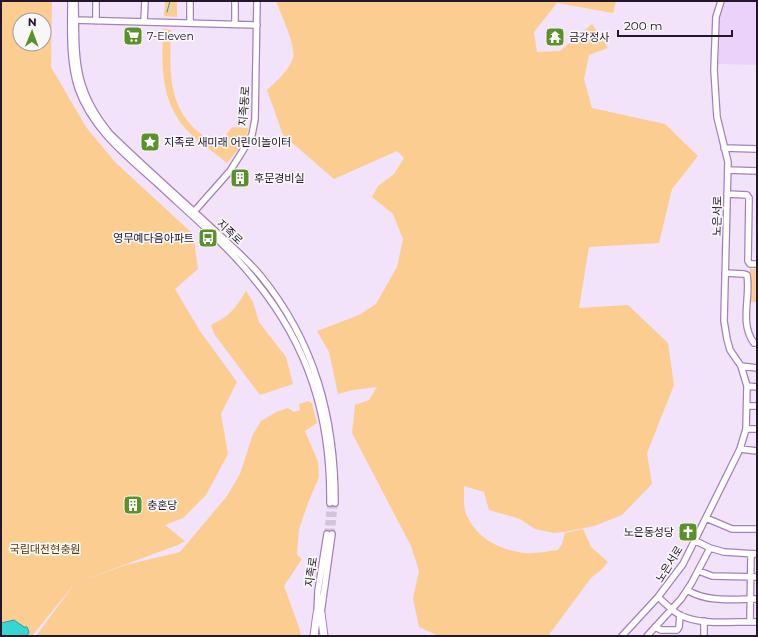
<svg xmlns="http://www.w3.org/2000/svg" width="758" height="637" font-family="Montserrat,'Noto Sans KR',sans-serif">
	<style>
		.built { fill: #ebd2fa }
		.green { fill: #fbcd91; fill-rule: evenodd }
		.water { fill: #36d6d3; stroke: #319ca1 }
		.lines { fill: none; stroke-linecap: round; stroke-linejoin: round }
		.stream { stroke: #319ca1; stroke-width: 1 }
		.minor-tunnel { stroke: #d3c4dc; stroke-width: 5.5; stroke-dasharray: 5.5 3; stroke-linecap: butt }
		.minor-casing { stroke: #a581b8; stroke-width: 8 }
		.major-casing { stroke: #a581b8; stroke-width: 9 }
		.minor { stroke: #fff; stroke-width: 5.5 }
		.major { stroke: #fff; stroke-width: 7 }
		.labels { text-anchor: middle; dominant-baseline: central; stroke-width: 3.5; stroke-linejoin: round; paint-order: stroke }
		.poi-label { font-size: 11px; fill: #24162b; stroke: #f7f7f7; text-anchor: start }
		.street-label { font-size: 11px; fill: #24162b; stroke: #f7f7f7 }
		.park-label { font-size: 11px; fill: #5a3b09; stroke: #f7f7f7 }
	</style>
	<rect width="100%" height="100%" fill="#f2e3fb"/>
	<path class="built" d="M725,1h32v64l-39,-1 1,-46z"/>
	<path class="green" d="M1,1h51l-1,66 35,60 29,35 78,72 5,35 -23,20 25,42 37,51 -16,32 7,40 -22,41 -23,23 -18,7 20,16 -7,4 -103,38 -43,53h-31zM20,20h24v24h-24z
		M165,1h12v16l-13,-1z
		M276,1h340l-3,12 -56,-10 -23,29 3,20 23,-1 32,-27 16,24 -19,7 -5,24 8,29 73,16 33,32 -26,33 -13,54 -70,4 -10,61 49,-3 40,38 6,42 -27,68 5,31 -30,31 -28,11 -30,6 -10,1 -19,-4 -15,-10 -31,-9 -5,-18 -20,-6c0,10 -1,22 3,30 10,23 34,34 57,37 11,1 24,-2 34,-3l4,-6 3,-11 18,-4 8,18 17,15 -7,8 -10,8 -43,58h-109l-20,-9 -6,-29 6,-27 -8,-25 -59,-113 3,-28 14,-5 8,-13 -24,3 -15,4 -9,-42 -12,-21 42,-16 17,-11 21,-37 6,-28 -10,-25 -21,-17 6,-11 16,-12 10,-16 -7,-7 -63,28 -51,-44 -16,-45c8,-7 23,-21 26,-32 3,-13 -12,-43 -17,-57z
		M163,29l8,1c-1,33 -4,68 20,95 7,8 18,14 27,21l14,-19 16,1c-1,15 -13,24 -21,35 -13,-11 -33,-24 -43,-36 -24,-30 -22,-62 -21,-98z
		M750,269h7v33h-8z
		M246,291l7,11 6,20 27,35 7,27 -33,11 -46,-61 -3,-9c21,-11 23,-15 35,-34z
		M308,401l4,2 5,20 -12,8 13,31 1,15 -11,26 -9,26 -2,26 5,4 -18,27 16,44 1,6h-265l39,-53 51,-18 54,-13 47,-56 13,-22 13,-40 8,-13 15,-9 12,-4 6,4 6,-2 -1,-6z"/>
	<path class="water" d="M14,620l10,7h3l2,5 -2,4h-26v-13z"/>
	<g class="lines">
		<path class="stream" d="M167,12l3,-11"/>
		<path class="minor-tunnel" d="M327,534l3,-31
			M332,534l3,-31"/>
		<g class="minor-casing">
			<path id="minor" d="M71,1c0,29 -2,59 7,87 14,41 49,68 80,96 32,30 69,61 96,95 55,67 77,138 76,224
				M75,1c1,56 -3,87 35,133 30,29 61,57 91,84 20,19 41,36 59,57 55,67 75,143 75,228
				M73,20l184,5
				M96,21v-20
				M144,22l1,-21
				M190,23v-22
				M235,24v-23
				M724,148l33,1
				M728,170l29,1
				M727,194l20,1 2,3 -1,63 2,3h7
				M192,214l38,-43 12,-19 10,-17 3,-16 2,-118
				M725,273l19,1 3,1c4,22 -8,48 7,68h3
				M741,366l16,2
				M747,386l10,1
				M747,406h10
				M746,429h11
				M740,449l17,2
				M706,518l26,11h25
				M694,540l16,8 14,4 33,2
				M699,571l13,5 45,1
				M687,590c21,13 47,9 70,9
				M658,597c7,6 14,14 22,18 21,11 53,6 77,7
				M317,613l1,-22 9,-57
				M321,613l11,-79
				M704,621v15
				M750,621l1,-67
				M655,627l6,3h16l2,-3 1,-12
				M622,636l36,-39 25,-33 57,-115 6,-20 1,-43 -6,-20 -11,-16 -3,-11 -3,-18 4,-159 -11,-45 -3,-47 2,-53 5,-16
				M647,636l34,-37 10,-15 19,-36"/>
		</g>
		<g class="major-casing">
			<path id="major" d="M321,613l3,23
				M314,636l3,-23"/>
		</g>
		<use href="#minor" class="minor"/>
		<use href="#major" class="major"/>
	</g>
	<defs>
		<g id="supermarket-square" transform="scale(1)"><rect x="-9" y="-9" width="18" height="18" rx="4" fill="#5b902a" stroke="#f7f7f7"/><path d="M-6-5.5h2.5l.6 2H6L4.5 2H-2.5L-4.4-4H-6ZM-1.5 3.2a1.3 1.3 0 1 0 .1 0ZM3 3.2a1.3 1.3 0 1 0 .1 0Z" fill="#fff"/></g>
		<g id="temple-square" transform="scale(1)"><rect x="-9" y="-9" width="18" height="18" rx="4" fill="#5b902a" stroke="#f7f7f7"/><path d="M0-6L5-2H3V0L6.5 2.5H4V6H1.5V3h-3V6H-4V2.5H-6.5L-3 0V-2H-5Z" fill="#fff"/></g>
		<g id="sight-square" transform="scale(1)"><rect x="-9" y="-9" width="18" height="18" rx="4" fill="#5b902a" stroke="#f7f7f7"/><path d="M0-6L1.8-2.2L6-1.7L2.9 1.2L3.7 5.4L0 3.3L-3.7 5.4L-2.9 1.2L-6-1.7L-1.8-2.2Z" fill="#fff"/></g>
		<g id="building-square" transform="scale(1)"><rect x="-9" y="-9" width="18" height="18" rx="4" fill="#5b902a" stroke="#f7f7f7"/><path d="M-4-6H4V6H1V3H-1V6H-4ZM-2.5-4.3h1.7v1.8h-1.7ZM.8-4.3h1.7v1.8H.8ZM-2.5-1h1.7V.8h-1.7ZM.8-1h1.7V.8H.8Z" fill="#fff"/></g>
		<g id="bus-square" transform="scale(1)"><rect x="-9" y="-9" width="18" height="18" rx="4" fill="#5b902a" stroke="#f7f7f7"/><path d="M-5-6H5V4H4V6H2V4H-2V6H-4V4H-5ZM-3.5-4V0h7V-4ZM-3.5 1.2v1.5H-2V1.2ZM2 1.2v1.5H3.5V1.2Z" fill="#fff"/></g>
		<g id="church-square" transform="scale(1)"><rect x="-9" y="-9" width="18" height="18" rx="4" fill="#5b902a" stroke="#f7f7f7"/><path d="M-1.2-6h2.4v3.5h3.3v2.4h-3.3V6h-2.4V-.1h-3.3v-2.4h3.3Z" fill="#fff"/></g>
	</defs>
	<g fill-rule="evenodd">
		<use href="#supermarket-square" x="133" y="36"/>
		<use href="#temple-square" x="555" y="37"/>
		<use href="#sight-square" x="150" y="142"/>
		<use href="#building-square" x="240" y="178"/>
		<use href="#bus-square" x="208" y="238"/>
		<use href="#building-square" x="133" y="505"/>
		<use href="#church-square" x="688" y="532"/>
	</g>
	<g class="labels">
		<g class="poi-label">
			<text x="147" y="36">7-Eleven</text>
			<text x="569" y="37">금강정사</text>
			<text x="164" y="142">지족로 새미래 어린이놀이터</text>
			<text x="254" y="178">후문경비실</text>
			<text x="194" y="238" text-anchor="end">영무예다음아파트</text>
			<text x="147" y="505">충혼당</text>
			<text x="674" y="532" text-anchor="end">노은동성당</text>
		</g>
		<g class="street-label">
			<text transform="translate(244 106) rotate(-86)">지족동로</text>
			<text transform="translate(717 216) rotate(-89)">노은서로</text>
			<text transform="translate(230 232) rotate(43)">지족로</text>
			<text transform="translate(669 564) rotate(-58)">노은서로</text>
			<text transform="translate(311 572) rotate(-82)">지족로</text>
		</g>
		<g class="park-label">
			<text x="45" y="549">국립대전현충원</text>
		</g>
	</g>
	<rect width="758" height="637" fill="none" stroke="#24162b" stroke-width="4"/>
	<g transform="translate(32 32) rotate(1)"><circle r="19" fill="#f7f7f7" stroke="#a39da5"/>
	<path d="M0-3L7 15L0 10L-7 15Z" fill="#5b902a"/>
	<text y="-6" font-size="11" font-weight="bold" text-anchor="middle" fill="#24162b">N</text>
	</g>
	<path d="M618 30v6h114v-6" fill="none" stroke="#24162b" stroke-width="2"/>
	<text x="624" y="30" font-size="12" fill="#24162b" stroke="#f7f7f7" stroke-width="3" paint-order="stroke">200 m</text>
</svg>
